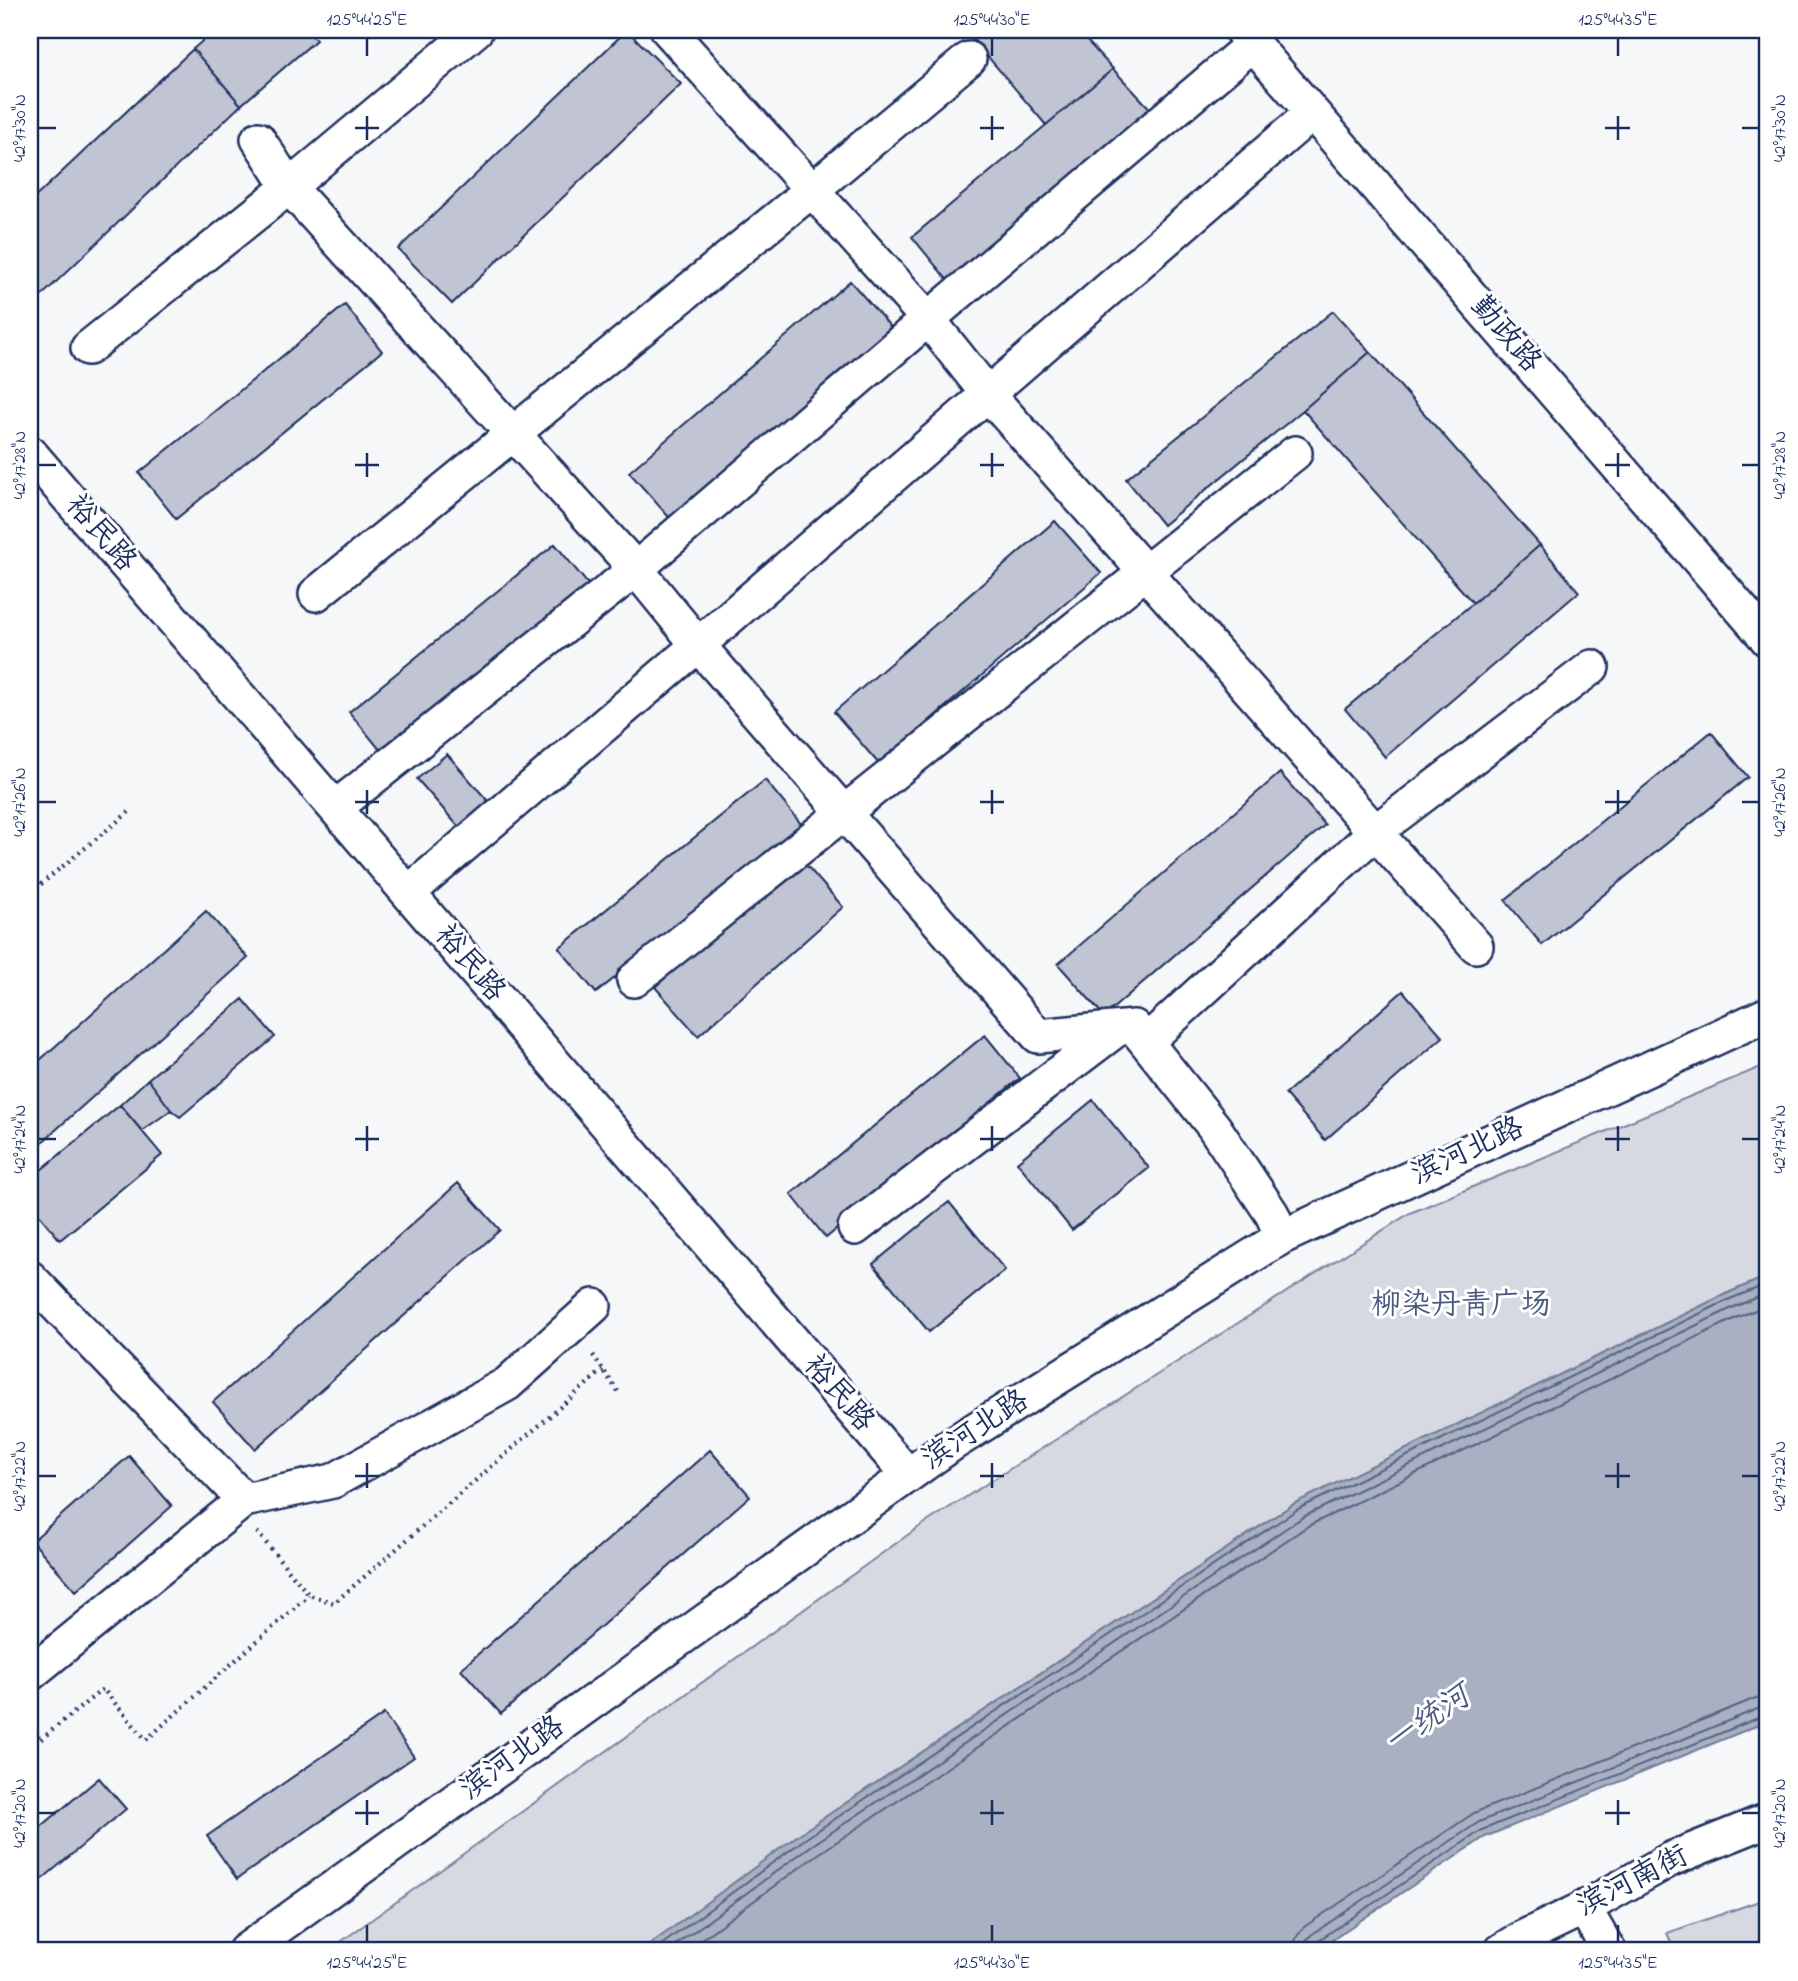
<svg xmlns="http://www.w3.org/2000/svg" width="1798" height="1981" font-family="'Indie Flower','LXGW WenKai TC',sans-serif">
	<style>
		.green { fill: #d6d9e2; stroke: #7884a0; stroke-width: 2 }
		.water { fill: #a9b0c1; stroke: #707c99; stroke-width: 2 }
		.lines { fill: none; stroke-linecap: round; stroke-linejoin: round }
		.shore { stroke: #546386; stroke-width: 2 }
		.building { fill: #c0c4d3; stroke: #1b2f5e; stroke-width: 2 }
		.minor-casing { stroke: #1b2f5e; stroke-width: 38 }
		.path { stroke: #1b2f5e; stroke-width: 4.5; stroke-dasharray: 2 5; stroke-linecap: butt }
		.minor { stroke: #fff; stroke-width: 33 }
		.ticks { fill: none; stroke: #1b2f5e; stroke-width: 2.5 }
		.labels { text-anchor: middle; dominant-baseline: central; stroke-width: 6; stroke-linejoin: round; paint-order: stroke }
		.street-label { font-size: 30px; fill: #1b2f5e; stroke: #fff }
		.park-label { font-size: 30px; fill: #4a5a7f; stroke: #fff }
		.water-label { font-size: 32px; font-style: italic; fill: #4d5c81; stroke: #fff }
		.neatline { fill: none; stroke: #1b2f5e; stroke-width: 2.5 }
		.ticks-label { font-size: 18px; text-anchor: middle; fill: #1b2f5e }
	</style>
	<rect width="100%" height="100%" fill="#f6f7f9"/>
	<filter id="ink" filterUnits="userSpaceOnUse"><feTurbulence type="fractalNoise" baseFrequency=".0143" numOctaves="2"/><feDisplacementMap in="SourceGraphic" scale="14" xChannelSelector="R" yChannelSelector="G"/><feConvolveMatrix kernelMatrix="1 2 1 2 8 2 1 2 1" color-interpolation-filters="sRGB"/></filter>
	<g filter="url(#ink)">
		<path class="green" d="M1768,1064v212l-40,17 -433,210 -494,330 -154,118h-319l588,-422 494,-316z
			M1768,1898v53h-93l-8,-18z"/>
		<path class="water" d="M1768,1276v445l-283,116 -170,114h-674l160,-118 494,-330 433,-210z"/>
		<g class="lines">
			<path class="shore" d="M653,1951l152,-112 493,-330 432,-210 38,-15
				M667,1951l144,-105 492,-329 431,-210 34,-14
				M685,1951l132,-96 491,-329 430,-209 30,-12
				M1293,1951l3,-13 8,-11 170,-114 282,-115 12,-2
				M1304,1951l1,-9 6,-7 168,-113 281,-114 8,-1
				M1313,1951l3,-9 166,-112 281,-114 5,-1"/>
		</g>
		<path class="building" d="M215,30h93l8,10 -75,65 -48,-56z
			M627,30l54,54 -229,220 -54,-55z
			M965,30h112l36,39 -67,56z
			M193,49l48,56 -211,202v-105z
			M1113,69l42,45 -206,168 -37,-45z
			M850,281l46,52 -221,191 -46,-52z
			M345,305l37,46 -206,168 -37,-46z
			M1333,311l37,41 -67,58 -140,115 -37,-46z
			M1370,352l170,193 -67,58 -170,-193z
			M1055,521l46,52 -222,191 -45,-52z
			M555,544l37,45 -206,168 -37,-45z
			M1540,545l39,47 -194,165 -40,-48 128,-106z
			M1711,732l37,45 -206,168 -37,-45z
			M447,754l47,54 -30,25 -47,-54z
			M1280,773l45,52 -221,191 -46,-52z
			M765,780l37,45 -206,168 -37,-45z
			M800,858l43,49 -145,129 -43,-49z
			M206,911l42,47 -218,195v-84z
			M1403,991l40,46 -118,103 -40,-46z
			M243,999l32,38 -95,80 -9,-7 -23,-31z
			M985,1035l35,43 -194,160 -35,-44z
			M148,1079l23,31 -29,21 -22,-26z
			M1093,1100l56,68 -77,62 -55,-68z
			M120,1105l42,50 -102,85 -30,-36v-25z
			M458,1183l42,47 -245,219 -42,-47z
			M949,1202l56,68 -76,62 -56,-68z
			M710,1450l40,46 -249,218 -40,-45z
			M129,1456l43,50 -96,85 -44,-50z
			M384,1714l30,43 -177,122 -30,-43z
			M99,1778l27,31 -92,77 -4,-4v-46z"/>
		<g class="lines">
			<g class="minor-casing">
				<path id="minor" d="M668,30l260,289 59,74 489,553
					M1241,30l527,610
					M258,139l31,48 347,382 62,76 340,391 96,-9 80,100 58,87 10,23
					M88,348l201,-161 187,-157
					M30,453l878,1022
					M316,594l496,-404 157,-131
					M335,808l301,-239 292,-250 325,-275
					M408,893l290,-248 614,-532
					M634,980l661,-527
					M1146,1042l229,-210 217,-165
					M855,1228l262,-199
					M30,1278l214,222
					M30,1674l214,-174 89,-19 174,-97 87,-78
					M1584,1908l25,43
					M245,1951l707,-507 330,-207 486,-223
					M1501,1951l25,-15 58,-28 87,-49 97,-39"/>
			</g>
			<path class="path" d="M30,893l99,-81
				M593,1355l26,38
				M257,1532l52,63 25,8 269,-233
				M30,1724l10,15
				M30,1748l73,-59 43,51 163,-145"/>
			<use href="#minor" class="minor"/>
		</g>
	</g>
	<path class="ticks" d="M367,38v18M992,38v18M1618,38v18M367,116v24M992,116v24M1618,116v24M38,128h18M355,128h24M980,128h24M1605,128h25M1742,128h17M367,453v24M992,453v24M1618,453v24M38,465h18M355,465h24M980,465h24M1605,465h25M1742,465h17M367,790v24M992,790v24M1618,790v24M38,802h18M355,802h24M980,802h24M1605,802h25M1742,802h17M367,1126v25M992,1126v25M1618,1126v25M38,1139h18M355,1139h24M980,1139h24M1605,1139h25M1742,1139h17M367,1463v25M992,1463v25M1618,1463v25M38,1476h18M355,1476h24M980,1476h24M1605,1476h25M1742,1476h17M367,1800v25M992,1800v25M1618,1800v25M38,1813h18M355,1813h24M980,1813h24M1605,1813h25M1742,1813h17M367,1925v17M992,1925v17M1618,1925v17"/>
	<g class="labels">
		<g class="street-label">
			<text transform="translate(1505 335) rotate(49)">勤政路</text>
			<text transform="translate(100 534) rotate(49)">裕民路</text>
			<text transform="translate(469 964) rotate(49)">裕民路</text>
			<text transform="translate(1468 1152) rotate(-25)">滨河北路</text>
			<text transform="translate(838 1394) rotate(49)">裕民路</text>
			<text transform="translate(976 1431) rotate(-33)">滨河北路</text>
			<text transform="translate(513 1759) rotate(-36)">滨河北路</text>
			<text transform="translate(1633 1882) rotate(-27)">滨河南街</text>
		</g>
		<g class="park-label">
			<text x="1461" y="1306">柳染丹青广场</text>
		</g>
		<g class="water-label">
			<text transform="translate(1428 1721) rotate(-34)">一统河</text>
		</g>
	</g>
	<rect width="1798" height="1981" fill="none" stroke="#fff" stroke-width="77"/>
	<rect x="38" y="38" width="1721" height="1904" class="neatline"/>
	<g class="ticks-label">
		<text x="367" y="25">125°44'25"E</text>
		<text x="992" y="25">125°44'30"E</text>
		<text x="1618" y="25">125°44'35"E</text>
		<text transform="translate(19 128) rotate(-90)" y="6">42°17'30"N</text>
		<text transform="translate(1779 128) rotate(-90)" y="6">42°17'30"N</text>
		<text transform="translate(19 465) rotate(-90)" y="6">42°17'28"N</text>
		<text transform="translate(1779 465) rotate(-90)" y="6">42°17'28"N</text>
		<text transform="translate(19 802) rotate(-90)" y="6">42°17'26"N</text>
		<text transform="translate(1779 802) rotate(-90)" y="6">42°17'26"N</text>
		<text transform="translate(19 1139) rotate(-90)" y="6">42°17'24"N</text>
		<text transform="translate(1779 1139) rotate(-90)" y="6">42°17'24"N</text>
		<text transform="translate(19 1476) rotate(-90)" y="6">42°17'22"N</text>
		<text transform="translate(1779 1476) rotate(-90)" y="6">42°17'22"N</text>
		<text transform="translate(19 1813) rotate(-90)" y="6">42°17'20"N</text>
		<text transform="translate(1779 1813) rotate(-90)" y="6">42°17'20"N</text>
		<text x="367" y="1968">125°44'25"E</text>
		<text x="992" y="1968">125°44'30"E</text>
		<text x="1618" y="1968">125°44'35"E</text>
	</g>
</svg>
